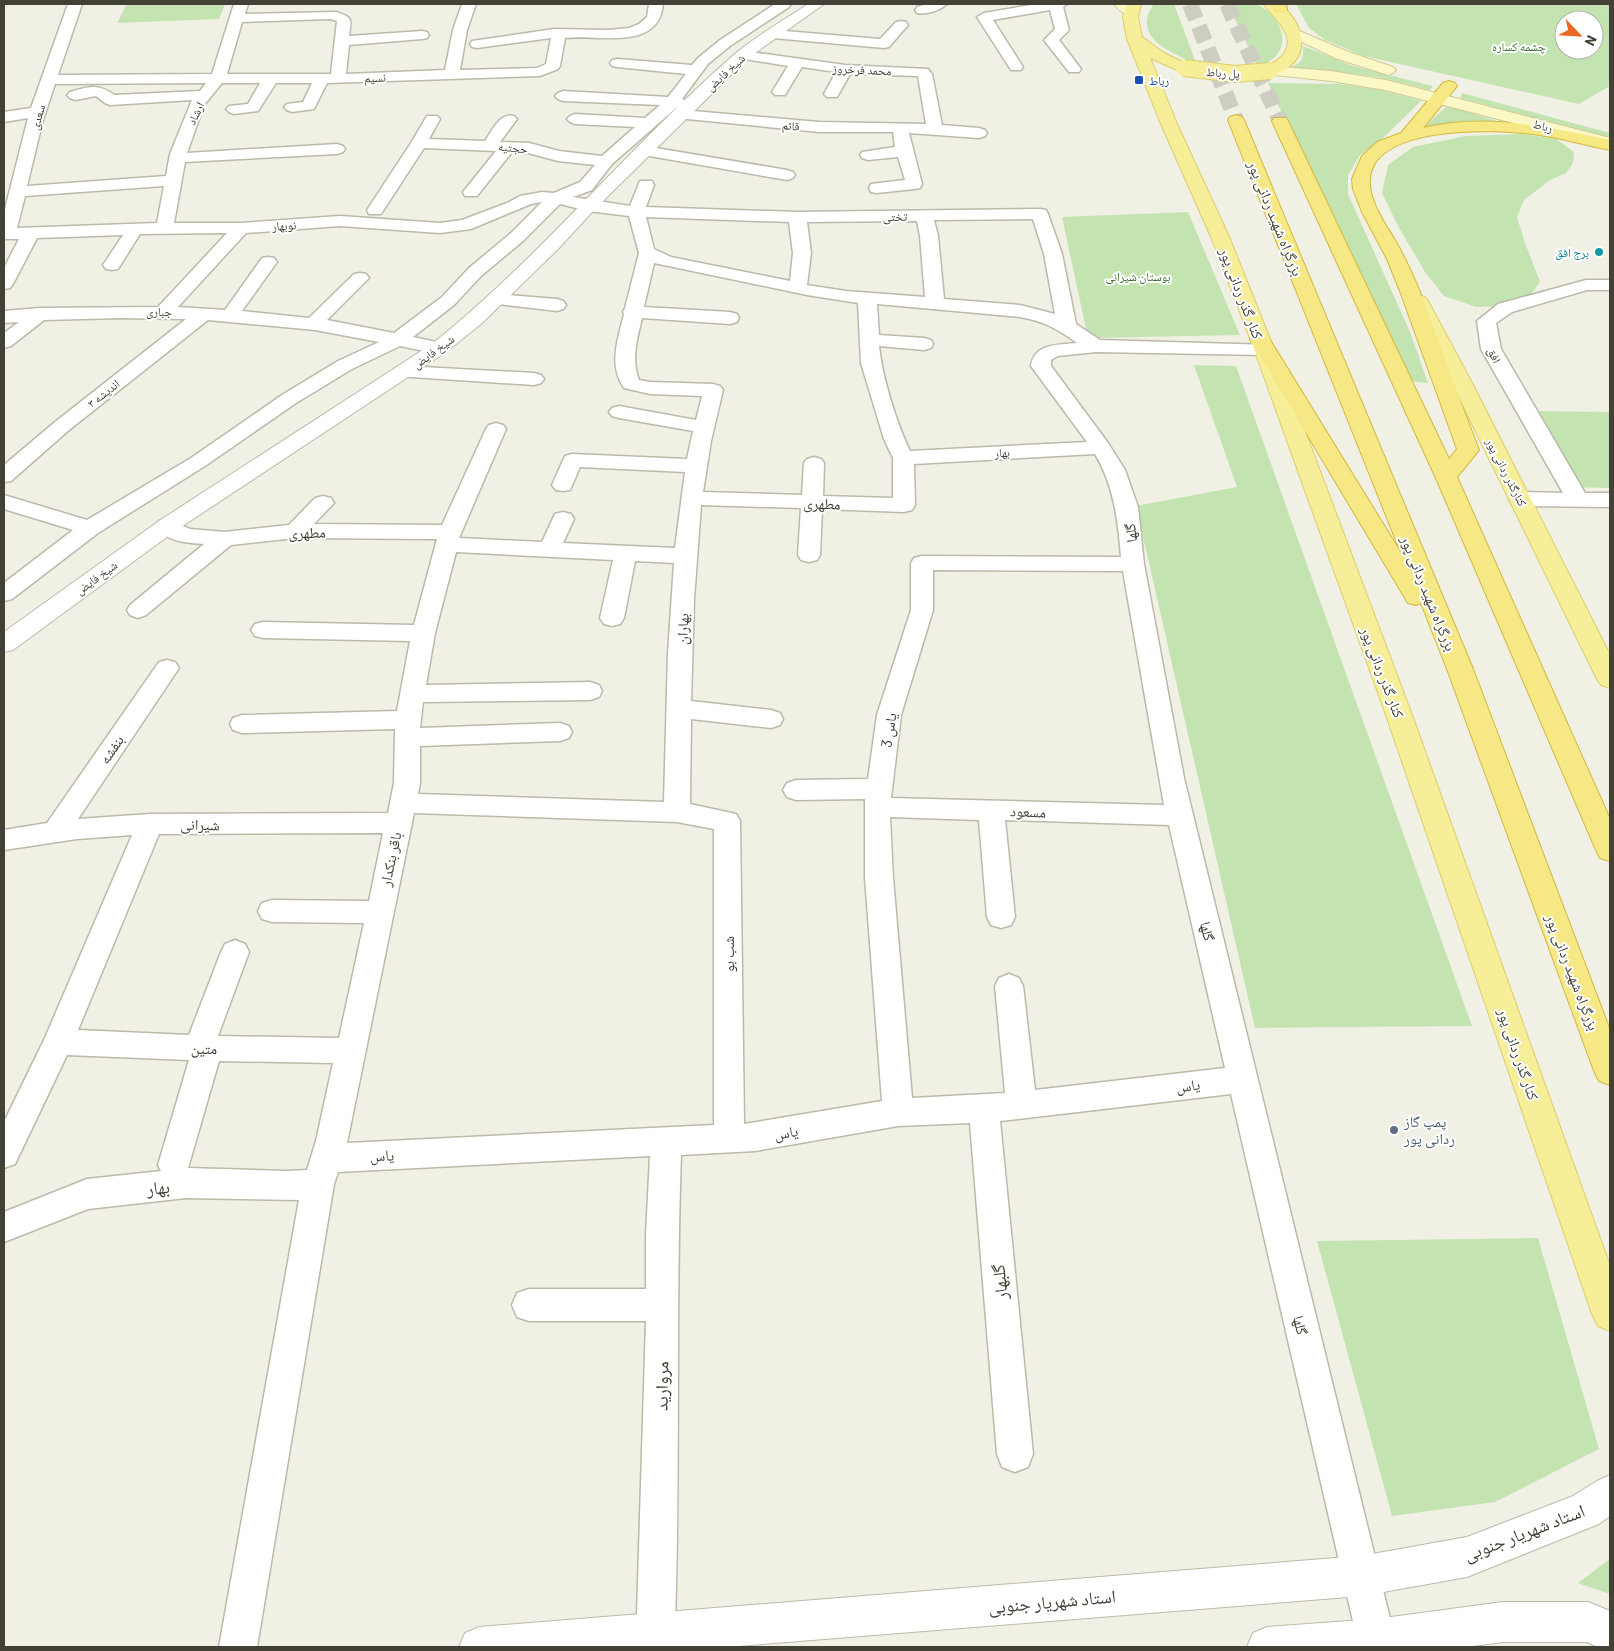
<svg xmlns="http://www.w3.org/2000/svg" width="1614" height="1651" font-family="Barlow,'Noto Naskh Arabic',sans-serif">
	<style>
		.green { fill: #c3e3b1; fill-rule: evenodd }
		.lines { fill: none; stroke-linecap: round; stroke-linejoin: round }
		.trunk-tunnel { stroke: #cecdc2; stroke-width: 16; stroke-dasharray: 16 8; stroke-linecap: butt }
		.minor-casing { stroke: #bcb9a9; stroke-width: 3 }
		.tertiary-casing { stroke: #bcb9a9; stroke-width: 2 }
		.secondary-casing { stroke: #ceca97; stroke-width: 2 }
		.primary-casing { stroke: #dbce6a; stroke-width: 2 }
		.trunk-casing { stroke: #d2b83f; stroke-width: 2 }
		.minor { fill: #fff; fill-rule: evenodd }
		.tertiary { fill: #fff; fill-rule: evenodd }
		.secondary { fill: #fbf8c6; fill-rule: evenodd }
		.primary { fill: #f7ee99; fill-rule: evenodd }
		.trunk { fill: #f6e884; fill-rule: evenodd }
		.primary-bridge-casing { stroke: #dbce6a; stroke-width: 18; stroke-linecap: butt }
		.primary-bridge { stroke: #f7ee99; stroke-width: 16 }
		.transit-dot { fill: #1a4fb4; stroke: #fff; stroke-width: 2 }
		.culture-dot { fill: #0f9aa8; stroke: #fff; stroke-width: 2 }
		.service-dot { fill: #5c6f8a; stroke: #fff; stroke-width: 2 }
		.labels { text-anchor: middle; dominant-baseline: central; stroke-width: 4; stroke-linejoin: round; paint-order: stroke }
		.far-park-label { font-size: 12px; fill: #3a712d; stroke: #fff }
		.far-street-label { font-size: 12px; fill: #434135; stroke: #fff }
		.far-transit-label { font-size: 12px; fill: #164399; stroke: #fff; text-anchor: start }
		.far-culture-label { font-size: 12px; fill: #0d838f; stroke: #fff; text-anchor: end }
		.street-label { font-size: 15px; fill: #434135; stroke: #fff }
		.service-label { font-size: 15px; fill: #4e5e75; stroke: #fff; text-anchor: start }
		.near-street-label { font-size: 18px; fill: #434135; stroke: #fff }
	</style>
	<rect width="100%" height="100%" fill="#f1f0e5"/>
	<path class="green" d="M127,4h98l-6,15 -102,4z
		M1154,4h20l22,59c-25,-9 -66,-27 -42,-59z
		M1228,4c10,0 23,-2 32,2 27,15 33,52 -3,60z
		M1296,4h314v82l-31,18 -215,-48 -39,-16 -16,-12zM1564,20h30v30h-30z
		M1303,46l50,20 80,20 -3,4 -52,-13 -30,-4 -65,-4c15,-4 22,-6 20,-23z
		M1268,83l71,1 43,6 39,11 -38,37 -23,17 -12,20v19l62,138 18,51 -20,-2z
		M1462,93l148,40v5l-150,-40z
		M1447,106l63,19 -90,6z
		M1522,134l34,5 18,13 -1,11 -7,10 -16,7 -26,20 -7,17 8,26 15,39 -11,15 -20,9 -33,1 -32,-11 -19,-24 -27,-46 -16,-33 6,-28 25,-18 53,-11z
		M1188,212l52,123 -152,3 -26,-121z
		M1194,365l42,1 236,660 -217,2 -119,-522 101,-19z
		M1529,411l81,1v76l-44,-1z
		M1538,1238l61,211 -104,53 -103,14 -75,-275z
		M1610,1559v35l-32,-11z"/>
	<g class="lines">
		<path class="trunk-tunnel" d="M1190,4l46,116
			M1227,4l53,117"/>
		<g class="minor-casing">
			<path id="minor" d="M68,4h14l-24,71 154,-1 22,-70h14l-3,10 91,-2c18,6 15,7 13,24l73,-5 5,1 2,3 -2,3 -5,1 -73,6 -3,29 99,-4 8,-40 9,-26h14l-9,26 -7,40 77,-2 9,-4 5,-26 -74,10 -5,-1 -2,-3 2,-3 82,-12 55,1 20,-2 10,-4 8,-7 2,-13h14c-4,48 -65,30 -98,34l-5,28 -2,3 -18,7 -213,7 -13,26 -22,3 -5,-2 -3,-3 3,-3 16,-2 9,-19h-36l-18,28 -24,3 -5,-2 -3,-3 3,-3 19,-2 12,-21h-38l-18,22 -17,48 150,-9 6,2 2,3 -2,3 -6,2 -152,8 -11,61h67l99,-7 100,7 22,-3 45,-17 13,-7 22,-4 12,1 26,-11 15,-17 -37,-4 -30,-8 -16,-1 -35,44h-12l-2,-4 33,-41 -72,-3 -43,66h-12l-2,-4 44,-67 16,-27h10l3,3 -11,20 56,2c7,-10 15,-29 29,-25l3,3 -17,23 29,1 30,8 43,5 33,-29 -60,-3 -5,-2 -3,-3 3,-3 5,-2 70,4 15,-13 -97,-4 -5,-2 -3,-3 3,-3 5,-2 105,6 18,-23 -69,-7 -5,-1 -2,-3 2,-3 5,-1 75,6 6,-7 22,-18 55,-36h16l-2,3 -59,39 -22,18 -26,35 5,2 3,3 -3,3 -11,1 -64,56 -20,26 -19,7 57,9 10,-25h12l2,4 -8,22 151,5 243,-3 6,1 2,4 14,40 14,70 24,16 171,5 3,4 -3,4 -7,2 -168,-3 -38,4 -7,4v6l57,77 17,27 13,37 6,57 40,214 213,869h-38l-128,-553 -231,27 33,333 -5,13 -13,5 -13,-5 -5,-13 -27,-331 -72,3 -143,25 -74,4c-6,164 0,328 -7,492h-38l10,-326h-117l-12,-4 -5,-12 5,-12 12,-4h117v-55l4,-78 -312,16 -4,12 -77,463h-38l80,-447 -113,-2 -98,11 -84,33v-30l83,-33 74,-8 -3,-6 31,-105 -122,-5 -52,109 -11,4v-46l40,-82 88,-205 -55,4 -73,11v-20l43,-7 112,-161 8,-2 8,2 4,6 -101,151 72,-5 238,-1 6,-30 1,-54 -153,4 -9,-3 -3,-6 3,-6 9,-3 155,-4 13,-70 -147,-3 -8,-2 -4,-6 4,-6 8,-2 151,3 23,-86 -142,-1 -64,7 -85,70 -8,3 -8,-3 -3,-5 3,-5 74,-61c-16,-1 -38,-2 -48,-18l3,-5 8,-2 23,10 35,3 64,-7 26,-27 8,-2 8,2 3,5 -20,21 128,1 44,-96 3,-4 7,-2 7,2 3,4 -47,109 83,4 13,-28 8,-2 8,2 3,5 -11,24 112,5 10,-76 -105,-5 -10,23 -7,1 -7,-1 -4,-5 13,-29 7,-2 115,5 6,-28 -74,-13 -7,-2 -3,-4 3,-4 7,-2 77,14 6,-24 -52,-2 -26,-6c-16,-23 -6,-49 0,-74l-1,-2 2,-4 14,-55 -10,-37 -41,-5 -28,-7 -37,37 -42,35 -27,29 -41,32 33,7 3,4 -3,4 -7,2 -39,-8 -48,23 -56,34 -91,63 -107,67 -86,66 -8,2v-18l69,-53 -69,-21v-14l83,25 104,-62 91,-63 56,-34 41,-19 -64,-12 -107,-10 -139,110 -58,51 -7,1v-17l51,-43 131,-103 -65,-1 -77,2 -33,26 -7,2v-15l15,-11 -15,1v-12l36,-3 118,-1 69,-74 -87,1 -22,35 -6,1 -6,-1 -3,-4 20,-30 -86,3 -24,46 -3,4 -6,1v-21l15,-29h-15v-26l24,-95 -24,4v-10l27,-4zM330,19l7,2 -6,53h-104l15,-52zM206,83l-6,8 -86,4c-16,-12 -26,-8 -44,-3l-3,3 3,3 5,2 21,-4 9,7 5,2 82,-5 -22,54 -4,22 -139,10 16,-66 12,-36zM164,186l-7,37 -140,5 8,-32zM542,202l-31,31 -42,35 -27,29 -48,36 -67,-13 42,-42 -3,-4 -6,-1 -6,1 -45,44 -67,-7 35,-49 -3,-4 -6,-1 -6,1 -37,52 -47,-3 68,-74 94,-7 100,7 31,-4 60,-25zM646,217l143,5 4,31 -3,28 -119,-24 -17,-8zM1033,219l11,35 11,60 -35,-9 -76,-6 -6,-63 -4,-16zM917,221l3,15 5,61 -79,-6 -39,-6 4,-32 -4,-31zM654,263l153,32 51,8 3,60 23,76 9,19v40l-70,-2 1,-33 -3,-4 -7,-2 -7,2 -3,4 -2,32 -99,-3 8,-51 12,-51 -3,-4 -7,-2 -63,-2 -11,-2c-8,-21 -2,-41 3,-62l88,6 7,-2 2,-4 -2,-4 -7,-2 -86,-5zM877,304l143,13c23,4 38,12 57,26 -19,2 -43,0 -46,23l56,76 -177,9c-13,-27 -28,-74 -31,-105l45,4 7,-2 2,-4 -2,-4 -7,-2 -45,-3zM1095,454c19,32 23,66 26,103l-199,-1 -8,2 -3,5v47l-34,105 -9,64 -72,1 -9,3 -4,7 4,7 9,3 69,-1v79l17,223 -138,23 -4,-303 -4,-7 -46,-10 1,-85 80,9 9,-3 3,-6 -3,-6 -9,-3 -80,-9 3,-101 7,-95 100,3 -3,47 3,5 8,2 8,-2 3,-5 2,-46 82,3 8,-2 3,-5 -1,-41zM456,552l157,8 -13,58 4,6 8,2 8,-2 4,-6 11,-57 39,2 -6,90 -4,149 -246,-8 2,-11v-37l140,-5 9,-3 3,-6 -3,-6 -9,-3 -140,5 3,-26 167,-2 9,-3 3,-6 -3,-6 -9,-3 -164,3 9,-52zM933,570l190,1 41,234 -273,-7 10,-83 32,-105zM414,813l263,9 37,7v296l-367,18zM890,817l89,3 8,97 4,8 10,3 10,-3 4,-8 -10,-97 164,5 56,243 -190,22 -12,-104 -4,-8 -10,-4 -10,4 -4,8 10,107 -93,5 -19,-220zM383,833l-14,68 -97,-1 -10,3 -4,8 4,8 10,3 92,1 -25,115 -121,-2 31,-84 -4,-8 -10,-4 -10,4 -4,8 -32,83 -111,-5 81,-196zM219,1061l114,2 -17,78 -9,29 -21,1 -98,-3z
				M927,4h20c-6,6 -21,11 -30,9l-2,-3 2,-3z
				M1037,4h30l-4,3 6,23 -10,10 22,29 -2,3h-10l-25,-32 11,-11 -5,-19 -57,10 30,47 -2,3h-10l-34,-53 7,-4z
				M901,21l5,1 2,3 -19,22 -5,1 -111,-10 -5,-1 -2,-3 2,-3 5,-1 107,9 16,-17z
				M743,51l102,14 83,4 4,5 10,51 37,3 6,2 2,3 -2,3 -6,2 -70,-5 13,51 -2,4 -6,1 -37,4 -6,-1 -2,-4 2,-4 34,-4 -7,-23 -30,3 -6,-2 -2,-3 2,-3 33,-5 -2,-15h-74l-142,-14 -3,-3 3,-3 5,-2 137,12 107,2 -8,-48 -68,-2 -13,23h-10l-3,-3 12,-22 -34,-5 -17,28h-10l-3,-3 16,-26 -50,-8 -2,-3 2,-3z
				M644,146l143,24 6,2 2,3 -2,3 -6,2 -149,-26 -2,-3 2,-3z
				M1586,280h24v10h-23l-75,22 -16,11 5,26 84,144h25v14l-90,-1 -8,-2 -3,-5 3,-5 8,-2 43,1 -82,-144 -4,-28 21,-17z
				M496,294l61,5 6,2 3,4 -3,4 -6,2 -67,-8 -3,-4 3,-4z
				M403,366l131,7 7,2 3,4 -3,4 -7,2 -138,-9 -3,-4 3,-4z"/>
		</g>
		<g class="tertiary-casing">
			<path id="tertiary" d="M808,4h16l-76,54 -154,152 -36,39 -77,75 -35,28 -271,179 -162,119 -9,2v-20l155,-111 273,-177c110,-88 198,-199 304,-291 22,-18 48,-33 72,-49z
				M1610,1475v41l-11,8 -132,53 -106,19 -635,51h-267l6,-14 14,-6 882,-71 106,-19 106,-41 24,-15z
				M1503,1602h85l22,9v36h-12l-11,-5h-84l-38,5h-218l6,-14 14,-6 109,-8z"/>
		</g>
		<g class="secondary-casing">
			<path id="secondary" d="M1114,4h16l7,7 -2,3c-9,2 -16,-3 -21,-10z
				M1295,29l51,22 47,16 3,3 -3,3 -5,2 -53,-17 -45,-22 -2,-3 2,-3z
				M1270,66l61,5 55,9 224,58v10l-225,-58 -54,-9 -66,-7 -3,-3 3,-3z"/>
		</g>
		<g class="primary-casing">
			<path id="primary" d="M1127,4h14l-3,13 4,20 22,16 25,12 3,3 -3,3 -5,2 -34,-15 27,66 53,115 44,110 138,366 198,551v65l-12,-5 -6,-12 -206,-599 -132,-366 -42,-110 -51,-115 -34,-85 -4,-22z
				M1264,4h16c20,16 33,47 6,65 -7,4 -13,7 -21,5l-3,-3c5,-6 13,-8 19,-14 19,-20 -7,-38 -17,-53z
				M1418,295l7,2 3,4 44,82 138,272v33l-9,-3 -4,-6 -145,-296 -44,-82 3,-4z"/>
		</g>
		<g class="trunk-casing">
			<path id="trunk" d="M1272,4h14l1,6 -2,3h-10z
				M1449,81l6,2 2,3 -34,42c63,-15 125,-1 187,12v10c-26,-5 -52,-13 -78,-16 -38,-5 -158,-9 -162,45 -2,21 16,46 26,63 16,28 27,57 38,87 15,40 29,81 45,121l-22,27 153,342v42l-10,-3 -4,-8 -161,-374 -163,-355 2,-3h12l2,3 161,338 8,-10 -57,-158 -13,-32 -25,-47 -9,-23 -1,-10 10,-23 15,-14 24,-9 42,-50z
				M1236,115l6,2 2,3 229,549 137,361v55l-11,-4 -5,-10 -147,-402 -26,-66 -5,2 -8,-2 -158,-264 3,-4 7,-2 7,2 134,218 -173,-433 2,-3z"/>
		</g>
		<use href="#minor" class="minor"/>
		<use href="#tertiary" class="tertiary"/>
		<use href="#secondary" class="secondary"/>
		<use href="#primary" class="primary"/>
		<use href="#trunk" class="trunk"/>
		<g class="primary-bridge-casing">
			<path id="primary-bridge" d="M1184,68l51,6 35,-3"/>
		</g>
		<use href="#primary-bridge" class="primary-bridge"/>
	</g>
	<rect class="transit-dot" x="1134" y="75" width="10" height="10" rx="2.5"/>
	<circle class="culture-dot" cx="1599" cy="252" r="5"/>
	<circle class="service-dot" cx="1394" cy="1130" r="5"/>
	<g class="labels">
		<g class="far-park-label">
			<text x="1519" y="46">چشمه کساره</text>
			<text x="1138" y="276">بوستان شیرانی</text>
		</g>
		<g class="far-street-label">
			<text transform="translate(862 69) rotate(3)">محمد فرخروز</text>
			<text transform="translate(725 72) rotate(-43)">شیخ فایض</text>
			<text transform="translate(1223 72) rotate(3)">پل رباط</text>
			<text transform="translate(375 77) rotate(-2)">نسیم</text>
			<text transform="translate(195 113) rotate(-64)">ارشاد</text>
			<text transform="translate(37 117) rotate(-74)">سعدی</text>
			<text transform="translate(791 125) rotate(5)">قائم</text>
			<text transform="translate(1543 125) rotate(14)">رباط</text>
			<text transform="translate(513 147) rotate(6)">حجتیه</text>
			<text transform="translate(895 216) rotate(-1)">تختی</text>
			<text transform="translate(284 225) rotate(-4)">نوبهار</text>
			<text x="159" y="311">جباری</text>
			<text transform="translate(433 351) rotate(-36)">شیخ فایض</text>
			<text transform="translate(1495 355) rotate(65)">افق</text>
			<text transform="translate(103 393) rotate(-38)">اندیشه ۳</text>
			<text transform="translate(1002 452) rotate(-3)">بهار</text>
			<text transform="translate(1507 472) rotate(63)">کنارگذر ردانی پور</text>
			<text transform="translate(96 577) rotate(-36)">شیخ فایض</text>
		</g>
		<g class="far-transit-label">
			<text x="1149" y="80">رباط</text>
		</g>
		<g class="far-culture-label">
			<text x="1589" y="252">برج افق</text>
		</g>
		<g class="street-label">
			<text transform="translate(1276 218) rotate(68)">بزرگراه شهید ردانی پور</text>
			<text transform="translate(1242 293) rotate(69)">کنار گذر ردانی پور</text>
			<text transform="translate(822 503) rotate(2)">مطهری</text>
			<text transform="translate(307 532) rotate(-1)">مطهری</text>
			<text transform="translate(1130 533) rotate(-96)">گلها</text>
			<text transform="translate(1429 593) rotate(68)">بزرگراه شهید ردانی پور</text>
			<text transform="translate(682 629) rotate(-88)">بهاران</text>
			<text transform="translate(1383 672) rotate(69)">کنار گذر ردانی پور</text>
			<text transform="translate(888 730) rotate(-81)">یاس 3</text>
			<text transform="translate(111 749) rotate(-56)">بنفشه</text>
			<text transform="translate(1028 811) rotate(2)">مسعود</text>
			<text transform="translate(200 824) rotate(1)">شیرانی</text>
			<text transform="translate(390 859) rotate(-78)">باقر بنکدار</text>
			<text transform="translate(1208 931) rotate(77)">گلها</text>
			<text transform="translate(728 954) rotate(-90)">شب بو</text>
			<text transform="translate(1573 972) rotate(69)">بزرگراه شهید ردانی پور</text>
			<text transform="translate(204 1048) rotate(1)">متین</text>
			<text transform="translate(1519 1054) rotate(71)">کنار گذر ردانی پور</text>
			<text transform="translate(1188 1085) rotate(-7)">یاس</text>
			<text transform="translate(786 1132) rotate(-10)">یاس</text>
			<text transform="translate(382 1155) rotate(-3)">یاس</text>
			<text transform="translate(1301 1325) rotate(77)">گلها</text>
		</g>
		<g class="service-label">
			<text x="1404" y="1121">پمپ گاز<tspan x="1404" dy="17">ردانی پور</tspan></text>
		</g>
		<g class="near-street-label">
			<text transform="translate(158 1187) rotate(-6)">بهار</text>
			<text transform="translate(999 1282) rotate(-95)">گلبهار</text>
			<text transform="translate(661 1386) rotate(-89)">مروارید</text>
			<text transform="translate(1524 1532) rotate(-21)">استاد شهریار جنوبی</text>
			<text transform="translate(1052 1601) rotate(-5)">استاد شهریار جنوبی</text>
		</g>
	</g>
	<rect width="1614" height="1651" fill="none" stroke="#434135" stroke-width="10"/>
	<g transform="translate(1579 35) rotate(115)"><circle r="24" fill="#ffffff" stroke="#b4b3ae"/>
	<path d="M0-4L9 19L0 12L-9 19Z" fill="#eb6723"/>
	<text y="-8" font-size="14" font-weight="bold" text-anchor="middle" fill="#434135">N</text>
	</g>
</svg>
